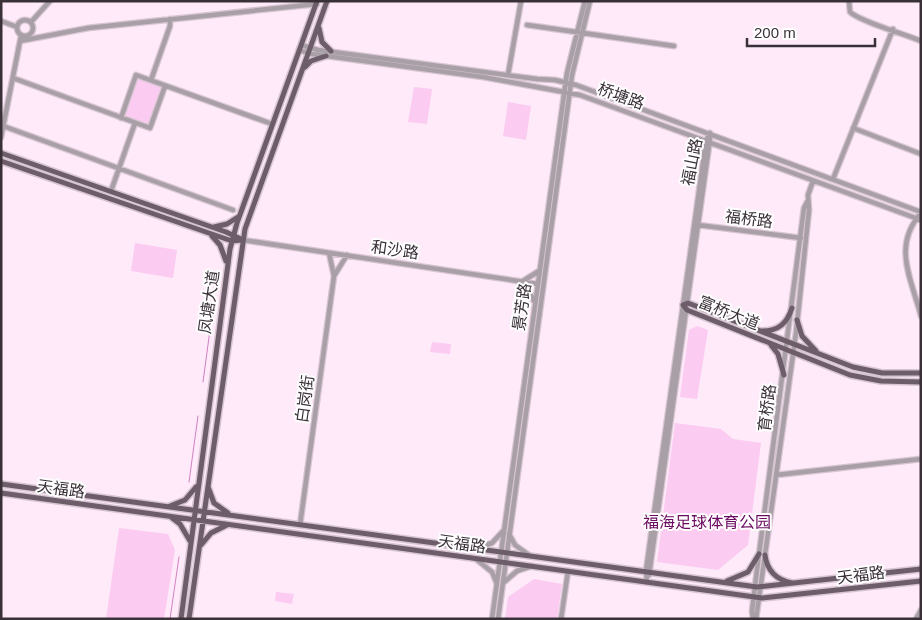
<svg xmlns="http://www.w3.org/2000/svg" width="922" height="620" font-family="Helvetica,'Noto Sans SC',sans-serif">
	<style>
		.green { fill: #fbcbf1 }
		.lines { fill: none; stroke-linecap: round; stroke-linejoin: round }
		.stream { stroke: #d082c2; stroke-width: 1 }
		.minor-casing { stroke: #d7c5d2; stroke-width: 7 }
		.major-casing { stroke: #d7c5d2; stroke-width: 8 }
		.minor { stroke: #a99fa7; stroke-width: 4.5 }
		.major { stroke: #6d5c69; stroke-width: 5 }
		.labels { text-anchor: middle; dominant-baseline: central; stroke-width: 4; stroke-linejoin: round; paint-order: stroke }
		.street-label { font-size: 16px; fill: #3a3138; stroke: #fefefe }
		.park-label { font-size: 16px; fill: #6c0a61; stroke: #fefefe }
	</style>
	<rect width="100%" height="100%" fill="#feeaf9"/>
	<path class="green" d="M137,78l26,9 -14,39 -25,-10z
		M414,87l18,2 -5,35 -19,-2z
		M508,102l23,4 -5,34 -23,-4z
		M135,243l42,7 -4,28 -42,-7z
		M697,326l11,4 -11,69 -17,-2 9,-67z
		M432,342l19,2 -1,10 -20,-2z
		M675,423l46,6 12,10 28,4 -13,102 -30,25 -61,-8z
		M119,528l49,6 7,16 -11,69h-58z
		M534,579l28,5 -5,35h-52l3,-22z
		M276,592l18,2 -2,10 -17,-3z"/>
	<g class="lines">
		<path class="stream" d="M203,382l11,-82
			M189,482l9,-66
			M170,619l9,-62"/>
		<g class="minor-casing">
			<path id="minor" d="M849,1l1,11c9,9 54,22 71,29
				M17 28a8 8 0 1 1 16 0a8 8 0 1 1-16 0Z
				M1,21l16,6
				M31,22l19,-21
				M527,25l147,21
				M20,41l68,-13 229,-24
				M301,45l17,5 219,29 18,1 21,5 345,127
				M299,50l13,4 171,23 97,18 341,125
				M508,75l13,-74
				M13,78l137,50 15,-42
				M151,80l19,-54v-7
				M121,118l15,-43 136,49
				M3,126l230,84
				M853,128l68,26
				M1,137l20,-101
				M833,179l60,-150
				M111,191l24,-68
				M921,213c-29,33 -10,65 0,103
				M698,225l103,13
				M243,240l295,44
				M334,276l13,-21
				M534,301l-11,-20 16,-10
				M776,475l145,-16
				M300,525l34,-249 -5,-23
				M509,534l6,11 14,10
				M477,548l15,-5 12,-13
				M476,559l16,13 5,12
				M649,575l61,-436
				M647,582l-1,-11 60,-430 4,-8
				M503,583l14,-12 15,-5
				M492,619l75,-546 18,-72
				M498,619l74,-544 18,-74
				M561,619l7,-48
				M753,619l-1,-8 5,-41 47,-362 3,-6
				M756,619l40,-286 13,-123 -1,-15 5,-14
				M916,619l5,-9"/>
		</g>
		<g class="major-casing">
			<path id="major" d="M319,28l3,14 9,9
				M305,67l6,-6 15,-5
				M1,153l225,79 17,8
				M1,161l231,80 10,-1
				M214,227l13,-3 11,-7
				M212,236l8,9 6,16
				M797,320l5,16 14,15
				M762,331c17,0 25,-8 30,-23
				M771,345l7,9 6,21
				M921,373h-39l-29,-6 -165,-64 -5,2 4,5 163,65 31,6 40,1
				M1,484l756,103 164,-18
				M208,487l6,16 14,10
				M1,493l761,105 159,-17
				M170,506l15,-6 11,-13
				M171,517l9,7 10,17
				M201,545l10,-12 16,-8
				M765,555c2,16 12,25 27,28
				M727,581l21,-9 11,-18
				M181,619l49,-370 7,-26 80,-222
				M189,619l56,-390 82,-228"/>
		</g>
		<use href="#minor" class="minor"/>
		<use href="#major" class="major"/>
	</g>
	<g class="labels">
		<g class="street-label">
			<text transform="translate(621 96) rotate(20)">桥塘路</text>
			<text transform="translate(692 162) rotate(-79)">福山路</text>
			<text transform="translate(749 219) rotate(7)">福桥路</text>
			<text transform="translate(395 250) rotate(8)">和沙路</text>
			<text transform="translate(209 302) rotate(-82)">凤塘大道</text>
			<text transform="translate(522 307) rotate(-82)">景芳路</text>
			<text transform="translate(729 313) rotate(22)">富桥大道</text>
			<text transform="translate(305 399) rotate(-82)">白岗街</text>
			<text transform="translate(767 408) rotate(-83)">育桥路</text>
			<text transform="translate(61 489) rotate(8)">天福路</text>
			<text transform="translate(462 544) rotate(8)">天福路</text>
			<text transform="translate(861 575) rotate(-7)">天福路</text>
		</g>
		<g class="park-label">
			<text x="707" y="522">福海足球体育公园</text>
		</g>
	</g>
	<rect width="922" height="620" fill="none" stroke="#3a3138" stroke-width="5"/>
	<path d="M747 38v8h128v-8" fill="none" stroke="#3a3138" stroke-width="2.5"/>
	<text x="754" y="38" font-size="15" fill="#3a3138" stroke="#fefefe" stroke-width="4" paint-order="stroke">200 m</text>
</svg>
